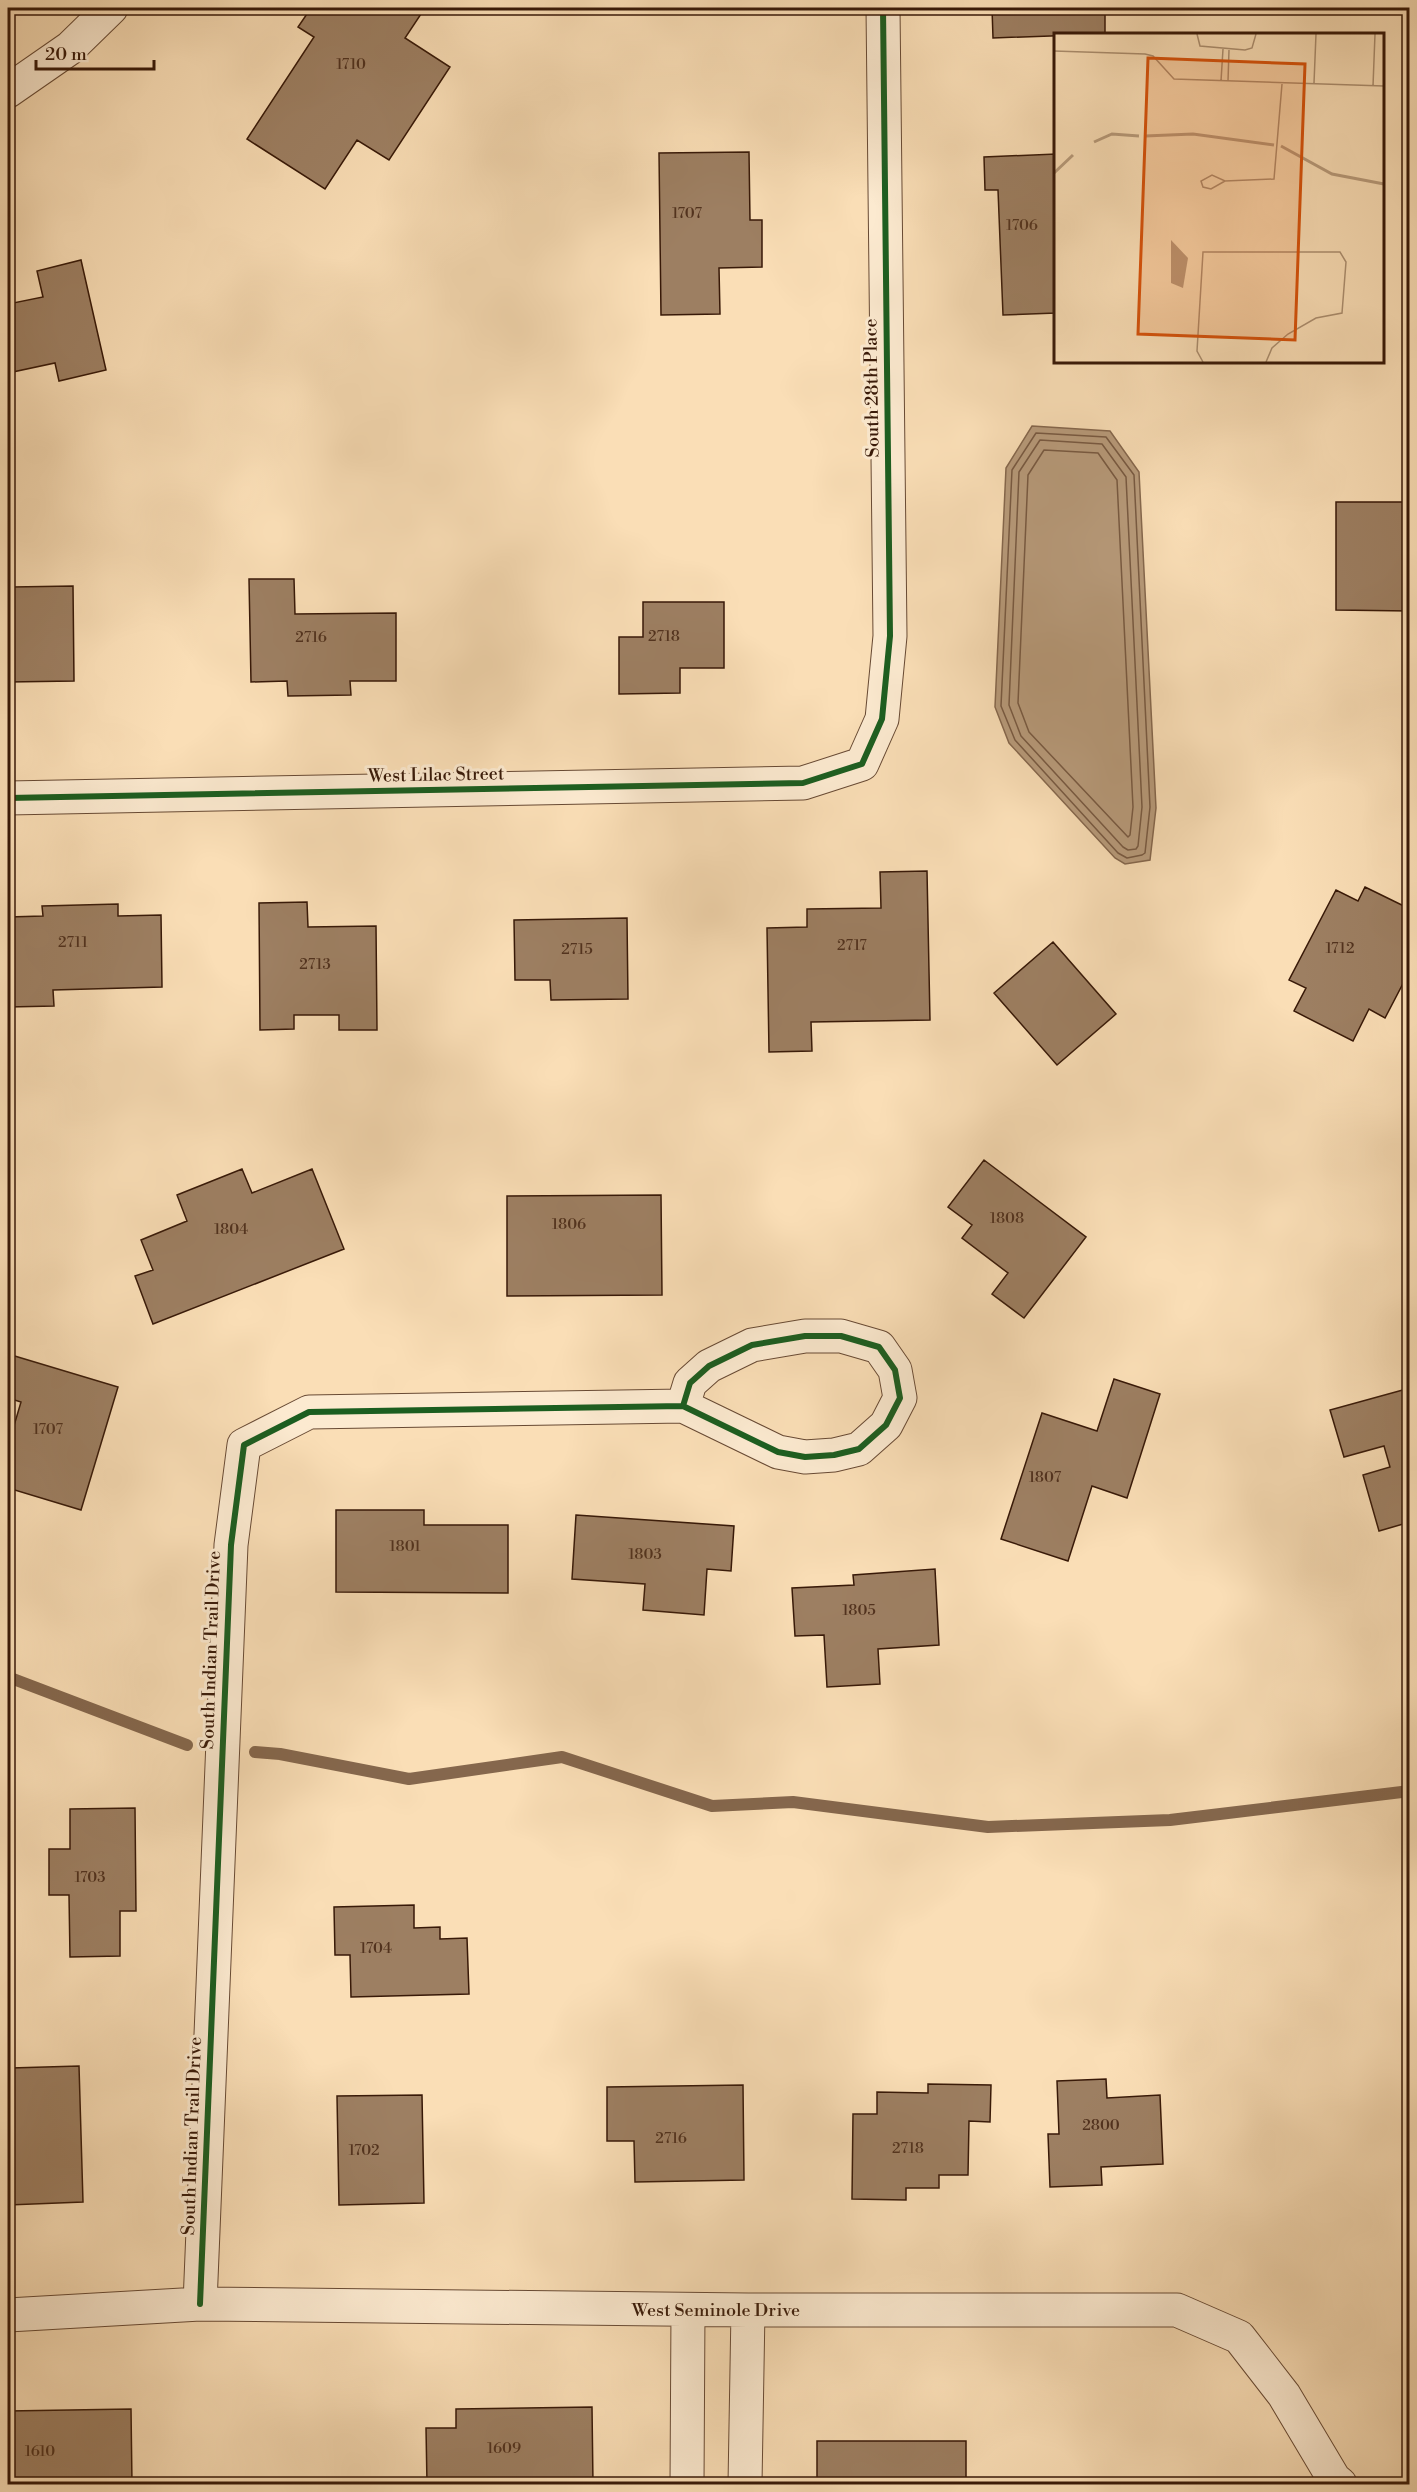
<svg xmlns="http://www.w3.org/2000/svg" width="1417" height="2492" font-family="'Libre Bodoni',serif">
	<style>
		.water { fill: #b89b7b; stroke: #85674d; stroke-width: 1.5 }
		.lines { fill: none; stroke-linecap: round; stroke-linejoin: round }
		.shore { stroke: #785a42; stroke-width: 1.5 }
		.stream { stroke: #85674d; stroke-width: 12 }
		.building { fill: #9d7f62; stroke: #381908; stroke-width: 1.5 }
		.minor-casing { stroke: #684a34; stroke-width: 35 }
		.minor { stroke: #fcead0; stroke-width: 33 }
		.cycleway-casing { stroke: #fcead0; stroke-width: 10 }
		.cycleway { stroke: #1b5e20; stroke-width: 6 }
		.labels { text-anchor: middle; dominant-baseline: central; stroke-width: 6; stroke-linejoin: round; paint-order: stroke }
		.number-label { font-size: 15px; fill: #51321e }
		.street-label { font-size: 18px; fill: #381908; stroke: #fcead0 }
		.inset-river { fill: none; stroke: #b89b7b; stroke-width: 3 }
		.inset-road { fill: none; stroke: #ac8f70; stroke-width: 1.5 }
		.view { fill: #d6530c; fill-opacity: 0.15; stroke: #d6530c; stroke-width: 3 }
		.inset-edge { fill: none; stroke: #381908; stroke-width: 3 }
	</style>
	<rect width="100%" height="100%" fill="#fadeb6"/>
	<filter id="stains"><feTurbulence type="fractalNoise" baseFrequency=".00333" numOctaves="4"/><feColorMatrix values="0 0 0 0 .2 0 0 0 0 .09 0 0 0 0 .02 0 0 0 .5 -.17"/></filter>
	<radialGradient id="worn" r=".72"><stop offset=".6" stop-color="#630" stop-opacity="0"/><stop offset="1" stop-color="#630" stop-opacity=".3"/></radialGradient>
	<path class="water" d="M1032,426l78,5 29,41 17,336 -6,52 -25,4 -10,-6 -106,-115 -14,-36 11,-239z"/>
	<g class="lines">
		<path class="shore" d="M1036,433l70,4 28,38 16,332 -5,46 -3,2 -15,3 -9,-5 -103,-113 -14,-34 11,-236z
			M1040,440l62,4 24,33 16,330 -4,39 -2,3 -8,1 -5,-3 -102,-111 -12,-31 10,-233z
			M1044,450l54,3 19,27 16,327 -3,28 -2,2 -99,-105 -11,-29 10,-228z"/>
		<path class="stream" d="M8,1677l179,68
			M255,1752l25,2 129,25 153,-22 150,49 81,-4 195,25 182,-7 240,-29"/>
	</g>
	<path class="building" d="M311,8h114l-20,30 45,29 -61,93 -32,-20 -32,49 -78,-50 67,-102 -16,-10z
		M992,8h113v26l-112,4z
		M749,152l1,68h12v47l-43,1 1,46 -59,1 -2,-162z
		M1056,154v159l-53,2 -5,-125h-13l-1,-33z
		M81,260l25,110 -47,11 -4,-18 -47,10v-69l35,-7 -6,-26z
		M1336,502h74v109l-74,-1z
		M8,576h4v11l61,-1 1,95 -66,1z
		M249,579h45l1,35 101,-1v68h-46l1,14 -63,1 -1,-15 -36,1z
		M643,602h81v66h-44v25l-61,1v-57h24z
		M927,871l3,149 -119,2 1,29 -43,1 -2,-124 40,-1v-18l74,-1 -1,-36z
		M1365,887l45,22v35l-5,8 5,2v16l-25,48 -16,-9 -16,32 -59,-30 12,-23 -17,-8 47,-90 22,11z
		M307,902l1,25 68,-1 1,104h-38v-15h-45v14l-34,1 -1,-127z
		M118,904v12l43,-1 1,72 -109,3 1,16 -46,1v-90l35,-1 -1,-10z
		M627,918l1,81 -77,1 -1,-20h-35l-1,-60z
		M1053,942l63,72 -59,51 -63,-72z
		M984,1160l102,77 -62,81 -32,-24 16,-21 -46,-35 10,-13 -24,-18z
		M242,1169l10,24 60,-24 32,80 -191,75 -18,-48 18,-6 -12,-30 46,-19 -10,-26z
		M661,1195l1,100 -155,1v-100z
		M8,1354l110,33 -37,123 -73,-22v-42l13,-44 -13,-4z
		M1114,1379l46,15 -33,104 -35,-12 -24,75 -67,-22 41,-126 55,18z
		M1410,1388v134l-31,9 -16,-56 27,-8 -6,-21 -40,11 -14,-47z
		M336,1510h88v15h84v68l-172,-1z
		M576,1515l158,11 -3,45 -24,-2 -3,46 -61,-5 2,-26 -73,-5z
		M935,1569l4,76 -61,4 2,35 -53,3 -3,-52 -29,1 -3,-48 62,-3 -1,-10z
		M135,1808l1,103h-16v45l-50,1 -1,-62h-20v-46h21v-40z
		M414,1905v23l26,-1v12l27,-1 2,56 -118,3 -1,-42h-15l-1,-48z
		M79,2066l4,136 -75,3v-53h6l-3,-84z
		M1106,2079l1,19 53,-3 3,69 -62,3 1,18 -52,2 -2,-53h11l-2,-53z
		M928,2084l63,1 -1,37 -21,-1 -1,54h-29v13h-33v12l-54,-1 1,-85h24v-22l51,1z
		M743,2085l1,95 -109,2 -1,-41h-27v-54z
		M422,2095l2,108 -85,2 -2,-109z
		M592,2407l1,77h-166l-1,-56h30v-19z
		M131,2409l1,75h-124v-73z
		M817,2441h149v38h-18v5h-131z"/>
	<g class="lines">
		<g class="minor-casing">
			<path id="minor" d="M8,91l62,-43 41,-40
				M8,798l795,-15 59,-19 20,-45 8,-83 -7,-628
				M200,2304l31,-759 13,-100 65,-33 374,-6 95,46 27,5 29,-2 25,-6 27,-24 14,-27 -5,-28 -16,-23 -38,-11h-36l-53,9 -43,21 -19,17 -7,23
				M8,2315l192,-11 548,6h429l62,27 45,58 50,84 6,5
				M687,2484l1,-174
				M745,2484l3,-174"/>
		</g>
		<use href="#minor" class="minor"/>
		<g class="cycleway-casing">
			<path id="cycleway" d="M8,798l795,-15 59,-19 20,-45 8,-83 -7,-628
				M200,2304l31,-759 13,-100 65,-33 374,-6 95,46 27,5 29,-2 25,-6 27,-24 14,-27 -5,-28 -16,-23 -38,-11h-36l-53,9 -43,21 -19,17 -7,23"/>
		</g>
		<use href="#cycleway" class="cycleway"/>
	</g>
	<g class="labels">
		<g class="number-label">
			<text x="351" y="64">1710</text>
			<text x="687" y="213">1707</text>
			<text x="1022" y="225">1706</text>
			<text x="664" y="636">2718</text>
			<text x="311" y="637">2716</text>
			<text x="73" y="942">2711</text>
			<text x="852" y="945">2717</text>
			<text x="1340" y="948">1712</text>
			<text x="577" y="949">2715</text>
			<text x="315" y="964">2713</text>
			<text x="1007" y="1218">1808</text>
			<text x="569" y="1224">1806</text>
			<text x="231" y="1229">1804</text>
			<text x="48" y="1429">1707</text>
			<text x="1045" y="1477">1807</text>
			<text x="405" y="1546">1801</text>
			<text x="645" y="1554">1803</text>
			<text x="859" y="1610">1805</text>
			<text x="90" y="1877">1703</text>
			<text x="376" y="1948">1704</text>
			<text x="1101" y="2125">2800</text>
			<text x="671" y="2138">2716</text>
			<text x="908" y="2148">2718</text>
			<text x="364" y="2150">1702</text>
			<text x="504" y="2448">1609</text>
			<text x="40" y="2451">1610</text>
		</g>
		<g class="street-label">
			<text transform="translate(872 388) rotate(-91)">South 28th Place</text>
			<text transform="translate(436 775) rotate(-1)">West Lilac Street</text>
			<text transform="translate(211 1650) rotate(-88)">South Indian Trail Drive</text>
			<text transform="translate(192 2136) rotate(-88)">South Indian Trail Drive</text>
			<text x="716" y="2310">West Seminole Drive</text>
		</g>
	</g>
	<g transform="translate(1054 33)">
		<rect width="330" height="330" fill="#fadeb6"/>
		<path d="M117,207l17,18 -5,30 -12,-5z" fill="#b89b7b"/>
		<path class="inset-river" d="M91,103l48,-2 81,11M40,109l18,-8 27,2M227,113l51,28 52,10M0,140l19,-18"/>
		<path class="inset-road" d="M143,1l3,12 45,4 7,-2 4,-14M0,18l91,3 8,2 21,23 210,7M167,48l2,-32M174,48l1,-31M260,50l2,-49M319,53l2,-52M171,148l-14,8 -8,-2 -2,-6 11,-6 13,6 49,-2 8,-95M149,329l-6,-11 6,-99h137l6,10 -4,51 -26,5 -28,16 -16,14 -6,14"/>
		<path class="view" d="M94,25l157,6 -10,276 -157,-6z"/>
		<rect width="330" height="330" class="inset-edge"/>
	</g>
	<rect width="1417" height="2492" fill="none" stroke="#fadeb6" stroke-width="30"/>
	<rect x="9" y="9" width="1399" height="2474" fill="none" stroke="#381908" stroke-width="3"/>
	<rect x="15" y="15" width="1387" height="2462" fill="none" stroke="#381908" stroke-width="1.5"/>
	<path d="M36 60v9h118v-9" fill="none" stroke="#381908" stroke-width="3"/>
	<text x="45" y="60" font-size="18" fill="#381908" stroke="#fcead0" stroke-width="4.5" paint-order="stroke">20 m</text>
	<rect width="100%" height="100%" filter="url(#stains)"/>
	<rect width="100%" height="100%" fill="url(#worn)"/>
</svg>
